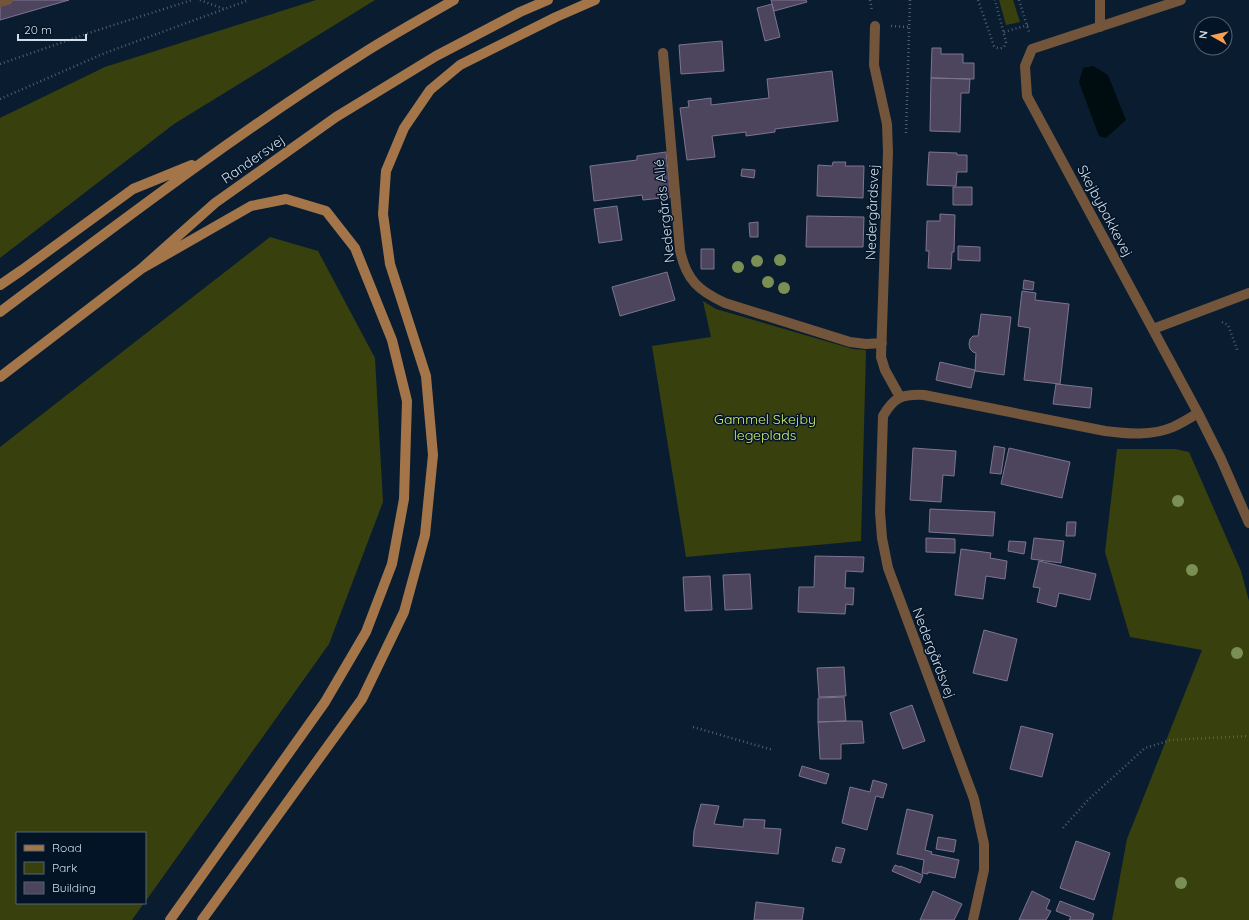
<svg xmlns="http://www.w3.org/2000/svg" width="1249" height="920" font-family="Quicksand,sans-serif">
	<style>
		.green { fill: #38400e }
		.water { fill: #000d10 }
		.building { fill: #4d445e; stroke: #7d7491 }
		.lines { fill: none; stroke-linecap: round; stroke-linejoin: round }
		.path { stroke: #4e5f70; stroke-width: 2.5; stroke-dasharray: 1 3; stroke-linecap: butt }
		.lane { stroke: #72553a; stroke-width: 10 }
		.street { stroke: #72553a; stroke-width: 10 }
		.secondary { stroke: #a37549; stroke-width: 10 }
		.tree { fill: #7a8f53 }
		.labels { text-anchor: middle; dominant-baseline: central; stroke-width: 3; stroke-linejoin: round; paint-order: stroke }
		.street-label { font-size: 14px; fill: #d1ddea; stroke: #031426 }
		.park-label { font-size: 14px; fill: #d6ed70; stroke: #031426 }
	</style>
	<rect width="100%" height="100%" fill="#0a1d30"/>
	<path class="green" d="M316,0h59l-201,124 -174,134v-140l105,-51z
		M999,0h14l7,22 -14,3z
		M270,237l48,14 57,107 8,144 -54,142 -184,258v-69h-128v70h127l-12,17h-132v-473z
		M703,301l13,8 137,40 13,1 -5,191 -175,16 -34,-211 59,-9z
		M1117,449h58l14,3 52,119 8,30v319h-137l15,-81 75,-189 -72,-13 -25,-85z"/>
	<path class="water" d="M1093,66l15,9 18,45 -20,18 -7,-2 -20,-54 4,-14z"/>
	<path class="building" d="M0,0h69l-69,20z
		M771,0h35l1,2 -33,9z
		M772,4l8,33 -15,4 -8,-33z
		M722,41l2,30 -43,3 -2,-29z
		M932,48h9v6h22v9h11v16l-43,-1z
		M832,71l6,50 -63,8v3l-29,4v-4l-34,4 3,21 -28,3 -7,-52 9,-1 -1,-6 23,-3v7l58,-7 -2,-19z
		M931,78l39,1 -1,14h-8l-1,39 -30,-1z
		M666,152l5,45 -28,3 -1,-5 -48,6 -4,-35 47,-6v-4z
		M929,152l28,1v2h10v17h-10l-1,14 -29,-1z
		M833,162h13l-1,4h19l-1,32 -46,-2 1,-31 14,1z
		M742,169l13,1 -1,8 -13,-2z
		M953,187h19v18h-19z
		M617,206l5,34 -23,3 -5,-34z
		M940,214l15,1 -1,37h-2l-1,17 -23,-1 1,-17h-3l1,-30h13z
		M807,216l57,1 -1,30h-57z
		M758,222v15h-8l-1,-14z
		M958,246l22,1v14l-22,-1z
		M701,249h13v20h-13z
		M667,272l8,28 -55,16 -8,-29z
		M1024,280l10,2 -1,8 -10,-1z
		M1022,291l14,2 -1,7 34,4 -9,80 -36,-4 6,-52 -12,-2z
		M981,314l30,3 -7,58 -29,-4 1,-18 -3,-1 -3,-3 -1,-5 1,-5 3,-3h5z
		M940,362l35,8 -4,18 -35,-8z
		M1056,384l36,4 -2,20 -37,-4z
		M994,446l11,2 -4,26 -11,-1z
		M913,448l43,3 -2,25 -11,-1 -2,27 -31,-2z
		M1009,448l61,14 -8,36 -61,-14z
		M930,509l65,3 -2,24 -64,-4z
		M1067,522h9l-1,14h-9z
		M926,538l29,1v14l-29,-1z
		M1034,538l30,3 -3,22 -30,-4z
		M1009,541l17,1 -2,12 -16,-3z
		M961,549l30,4 -1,5 17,3 -2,18 -19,-3 -3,23 -28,-4z
		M815,556l49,1 -1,15 -17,-1 -1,17h9l-1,17 -7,-1 -1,10 -47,-2 1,-25h15z
		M1039,561l57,13 -6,26 -31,-7 -3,14 -19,-5 3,-14 -7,-1z
		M750,574l2,35 -27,1 -2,-35z
		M710,576l2,34 -27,1 -2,-34z
		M984,630l33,9 -10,42 -34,-8z
		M844,667l2,29 -27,1 -2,-29z
		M844,697l2,24 -28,1v-24z
		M912,705l13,36 -22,8 -13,-36z
		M846,721h16l2,22 -23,1v15h-21l-2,-37z
		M1021,726l32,8 -11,43 -32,-8z
		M802,766l27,8 -3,10 -27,-8z
		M873,780l14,4 -4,14 -7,-2 -9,34 -25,-7 8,-36 20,5z
		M701,804l18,2 -5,18 29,3 1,-8 21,1 -1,8 17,1 -3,25 -85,-8 1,-15z
		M907,809l26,6 -8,35 7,2 -1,2 28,6 -4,18 -27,-6v2l-6,-1 2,-13 -27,-6z
		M938,837l18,3 -2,12 -18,-3z
		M1076,841l34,12 -16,47 -34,-12z
		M836,847l9,2 -4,14 -9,-2z
		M895,865l5,2v-1l23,9 -3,8 -28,-12z
		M933,891l29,13 -8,16h-34z
		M1032,891l18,9 -4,9 5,2 -5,9h-27z
		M1060,901l34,13 -2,6h-23l2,-3 -15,-6z
		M756,902l48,6 -2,12h-48z"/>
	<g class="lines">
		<path class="path" d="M200,0l24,9
			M870,0l2,11
			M978,0l16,46c4,3 6,3 10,1l2,-5 -11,-42
			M1019,0l10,32
			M891,26l17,1
			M1004,32l24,-7
			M0,64l95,-33 97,-31
			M0,99l105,-46 144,-53
			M906,133l4,-133
			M1222,322l6,3 10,27
			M693,727l80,23
			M1063,828l24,-27 58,-53 26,-8 78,-4"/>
		<path class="lane" d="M1100,0v27
			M0,2l8,-2
			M1153,329l96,-36"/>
		<path class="street" d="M1181,0l-149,49 -7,17 2,30 171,317 23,46 28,64
			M875,26l-1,39 13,59 1,28 -7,205 4,13 15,27
			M663,53l17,197c6,30 19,41 45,53l125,39 16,2 16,-1
			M973,920l11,-50v-26l-10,-45 -86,-231 -6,-30 -2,-26 3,-96c11,-19 19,-22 41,-21l181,36c23,3 47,5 68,-4 9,-4 17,-9 25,-14"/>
		<path class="secondary" d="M141,269l110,-63 35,-7 40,12 29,37 37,92 15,61 -3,98 -12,65 -26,68 -41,70 -155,218
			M0,285l22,-15 111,-81 59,-24
			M0,312c119,-89 237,-179 362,-258 30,-19 61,-36 92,-54
			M0,377l141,-108 74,-66 121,-86 100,-61 84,-44 28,-12
			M202,920l160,-221 42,-87 21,-77 8,-80 -7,-79 -36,-112 -7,-50 3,-43 18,-43 26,-38 30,-25 96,-48 39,-17"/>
	</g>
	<g class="tree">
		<circle cx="780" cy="260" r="6"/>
		<circle cx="757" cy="261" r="6"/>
		<circle cx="738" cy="267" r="6"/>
		<circle cx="768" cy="282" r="6"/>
		<circle cx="784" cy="288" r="6"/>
		<circle cx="1178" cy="501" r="6"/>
		<circle cx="1192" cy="570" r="6"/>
		<circle cx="1237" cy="653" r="6"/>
		<circle cx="1181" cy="883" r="6"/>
	</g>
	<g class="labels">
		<g class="street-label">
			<text transform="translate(253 159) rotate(-35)">Randersvej</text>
			<text transform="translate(664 211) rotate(-96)">Nedergårds Allé</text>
			<text transform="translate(1105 211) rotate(62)">Skejbybakkevej</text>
			<text transform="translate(872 212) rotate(-88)">Nedergårdsvej</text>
			<text transform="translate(934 653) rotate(69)">Nedergårdsvej</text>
		</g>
		<g class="park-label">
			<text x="765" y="419">Gammel Skejby<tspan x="765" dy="16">legeplads</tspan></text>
		</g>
	</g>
	<rect x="16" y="832" width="130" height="72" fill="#031426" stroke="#556474"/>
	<rect x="24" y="845" width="20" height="6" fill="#a37549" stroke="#556474"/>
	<text x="52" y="852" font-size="12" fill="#d1ddea">Road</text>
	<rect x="24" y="862" width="20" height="12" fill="#38400e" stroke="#556474"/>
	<text x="52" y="872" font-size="12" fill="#d1ddea">Park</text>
	<rect x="24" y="882" width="20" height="12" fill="#4d445e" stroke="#556474"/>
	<text x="52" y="892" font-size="12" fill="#d1ddea">Building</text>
	<g transform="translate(1213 36) rotate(278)"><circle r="19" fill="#031426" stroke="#556474"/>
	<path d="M0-3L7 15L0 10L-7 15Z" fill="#fa9f4e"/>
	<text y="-6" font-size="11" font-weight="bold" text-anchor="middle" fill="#d1ddea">N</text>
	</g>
	<path d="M18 34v6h68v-6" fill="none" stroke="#d1ddea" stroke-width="2"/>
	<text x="24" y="34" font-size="12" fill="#d1ddea" stroke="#031426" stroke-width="3" paint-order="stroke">20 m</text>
</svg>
